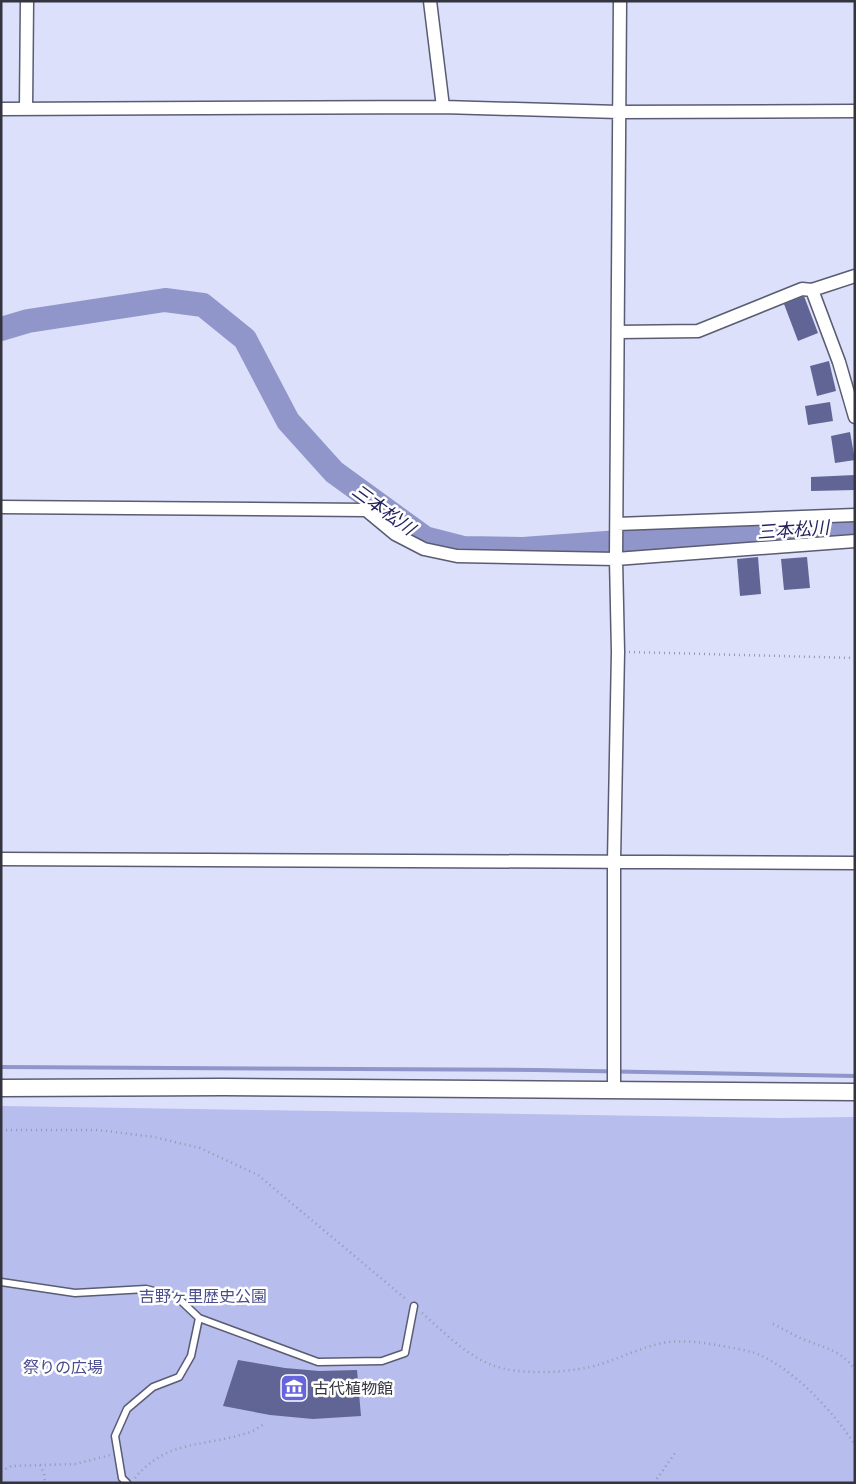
<svg xmlns="http://www.w3.org/2000/svg" width="856" height="1484" font-family="'Golos Text','Noto Sans JP',sans-serif">
	<style>
		.green { fill: #b7bded }
		.lines { fill: none; stroke-linecap: round; stroke-linejoin: round }
		.stream { stroke: #9096c9; stroke-width: 4 }
		.river { stroke: #9096c9; stroke-width: 24 }
		.building { fill: #616595 }
		.service-casing { stroke: #595c72; stroke-width: 9 }
		.minor-casing { stroke: #595c72; stroke-width: 15 }
		.tertiary-casing { stroke: #595c72; stroke-width: 19 }
		.path { stroke: #9598ab; stroke-width: 2.5; stroke-dasharray: 1 4; stroke-linecap: butt }
		.service { stroke: #fff; stroke-width: 6 }
		.minor { stroke: #fff; stroke-width: 12 }
		.tertiary { stroke: #fff; stroke-width: 16 }
		.labels { text-anchor: middle; dominant-baseline: central; stroke-width: 5; stroke-linejoin: round; paint-order: stroke }
		.park-label { font-size: 16px; fill: #4a4c8e; stroke: #fff }
		.poi-label { font-size: 16px; fill: #33343e; stroke: #fff; text-anchor: start }
		.water-label { font-size: 18px; font-style: italic; fill: #25225f; stroke: #fff }
	</style>
	<rect width="100%" height="100%" fill="#dce0fa"/>
	<path class="green" d="M1,1106l781,12 73,-1v366h-854z"/>
	<g class="lines">
		<path class="stream" d="M1,1067l535,3 319,6"/>
		<path class="river" d="M1,329l27,-8 137,-21 38,5 42,34 43,82 46,51 91,66 39,10 59,1 332,-24"/>
	</g>
	<path class="building" d="M804,296l14,37 -20,8 -14,-37z
		M829,361l7,30 -19,5 -7,-30z
		M830,402l3,19 -25,4 -3,-19z
		M850,432l5,28 -20,3 -4,-27z
		M855,475v15l-44,1v-14z
		M758,557l3,37 -21,2 -3,-37z
		M807,557l3,31 -26,2 -3,-31z
		M238,1360l47,8 34,3 38,-1 4,46 -48,3 -43,-4 -47,-9z"/>
	<g class="lines">
		<g class="service-casing">
			<path id="service" d="M1,1282l74,11 71,-4 31,8 22,21 119,44 64,-1 23,-8 9,-47
				M127,1483l-5,-5 -7,-42 12,-27 26,-22 26,-10 12,-21 8,-38"/>
		</g>
		<g class="minor-casing">
			<path id="minor" d="M430,1l13,106
				M1,109l442,-2 175,5 237,-1
				M26,109l1,-108
				M812,290l27,72 16,55
				M618,332l80,-1 104,-42 10,1 43,-14
				M1,507l365,3 29,24 29,15 33,7 159,3 239,-18
				M617,524l238,-9
				M1,859l854,4
				M614,1089v-228l4,-209 -2,-93 4,-558"/>
		</g>
		<g class="tertiary-casing">
			<path id="tertiary" d="M1,1088l223,-1 631,5"/>
		</g>
		<path class="path" d="M629,652l226,6
			M1,1130h97l56,7 46,11 58,27 149,125
			M422,1313c22,19 42,41 70,52 26,11 82,8 109,-1 19,-6 37,-15 57,-20 21,-5 43,-2 64,2 11,2 23,4 33,7 38,15 78,58 100,92
			M773,1324c11,5 21,12 32,16 20,8 38,11 50,30
			M40,1465l4,8 1,10
			M1,1471l10,-5 65,-2 34,-9
			M135,1478c32,-39 71,-31 112,-45 6,-1 12,-6 17,-9
			M654,1483l21,-30"/>
		<use href="#service" class="service"/>
		<use href="#minor" class="minor"/>
		<use href="#tertiary" class="tertiary"/>
	</g>
	<defs>
		<g id="museum-square" transform="scale(1.4375)"><rect x="-9" y="-9" width="18" height="18" rx="4" fill="#6664dd" stroke="#fff"/><path d="M0-6L6-3V-2H-6V-3ZM-5-1h2V3h-2ZM-1-1h2V3h-2ZM3-1h2V3H3ZM-6 4H6V6H-6Z" fill="#fff"/></g>
	</defs>
	<g fill-rule="evenodd">
		<use href="#museum-square" x="294" y="1388"/>
	</g>
	<g class="labels">
		<g class="park-label">
			<text x="203" y="1296">吉野ヶ里歴史公園</text>
			<text x="63" y="1367">祭りの広場</text>
		</g>
		<g class="poi-label">
			<text x="313" y="1388">古代植物館</text>
		</g>
		<g class="water-label">
			<text transform="translate(384 509) rotate(36)">三本松川</text>
			<text transform="translate(793 529) rotate(-4)">三本松川</text>
		</g>
	</g>
	<rect width="856" height="1484" fill="none" stroke="#33343e" stroke-width="5"/>
</svg>
